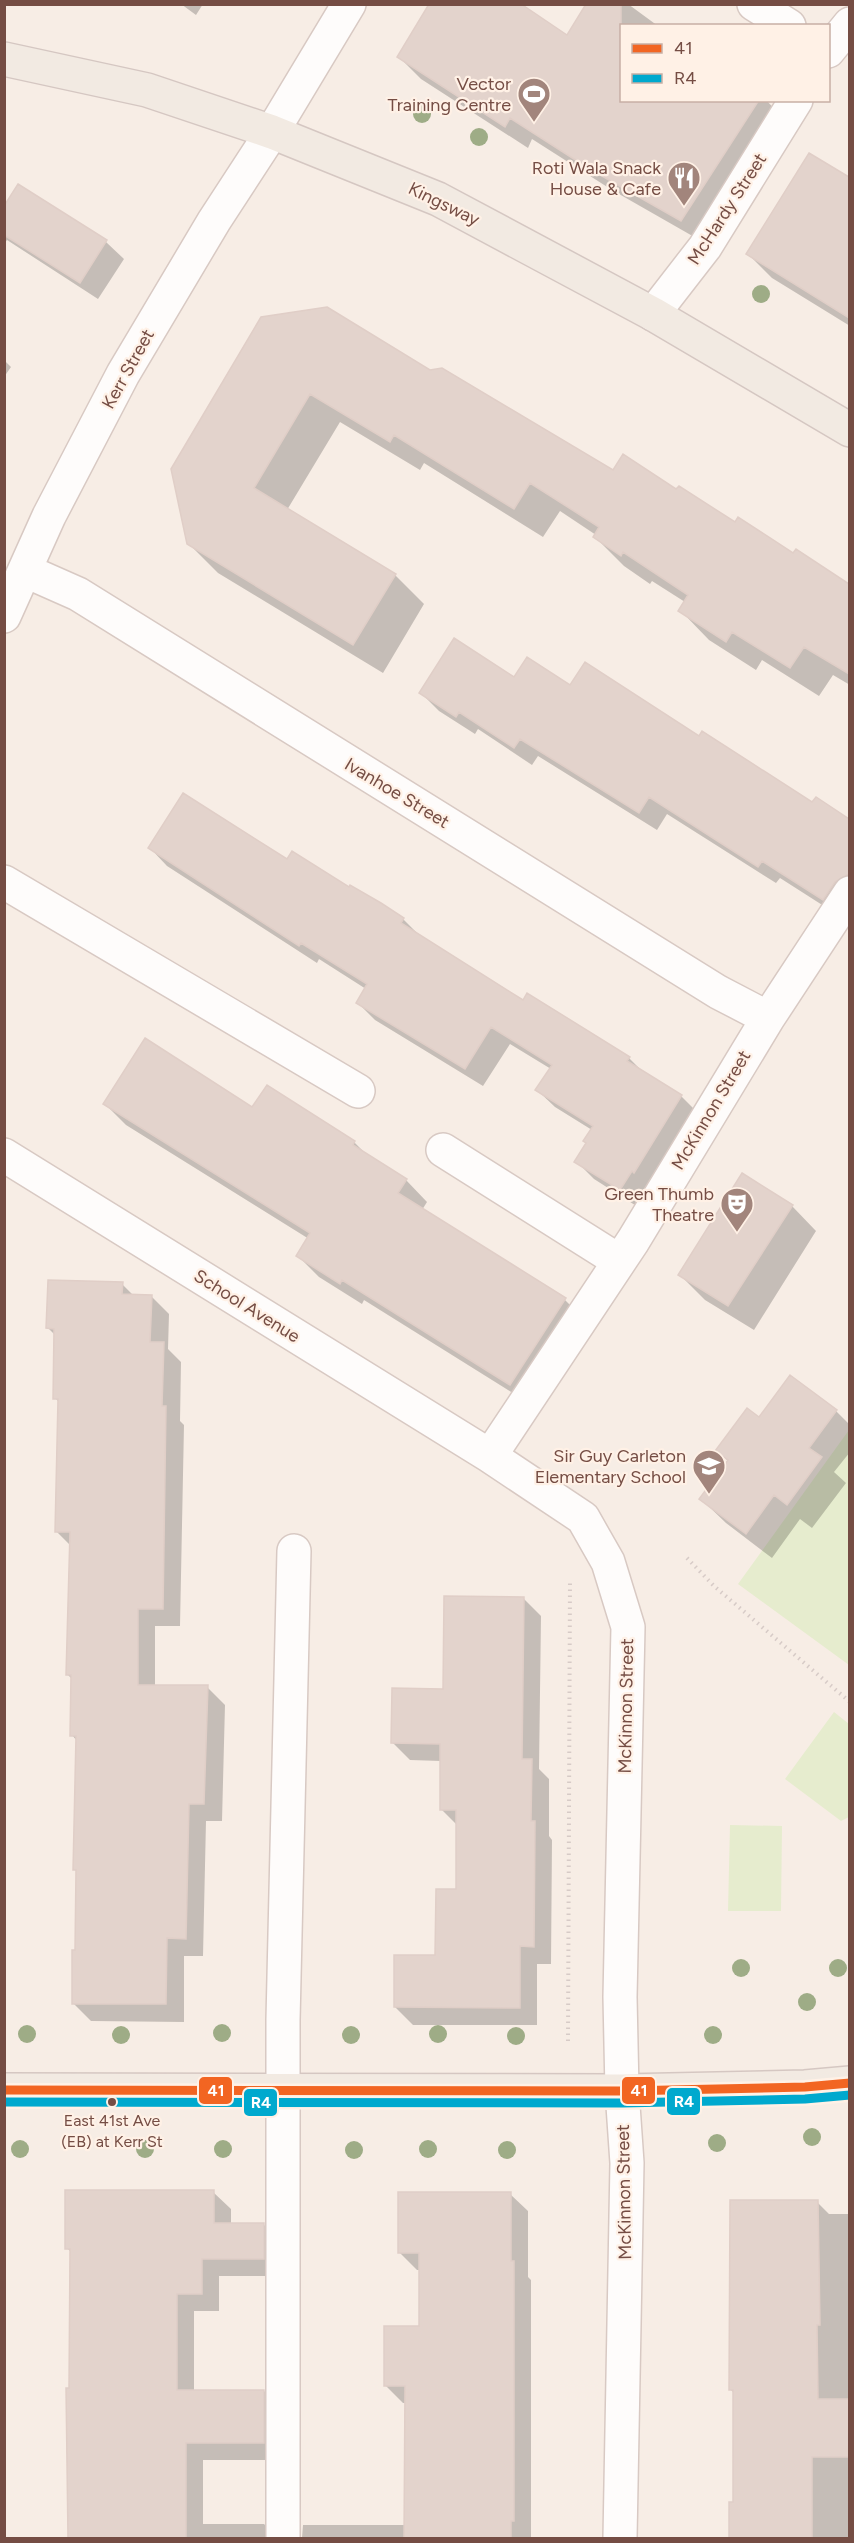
<svg xmlns="http://www.w3.org/2000/svg" width="854" height="2543" font-family="Figtree,sans-serif">
	<style>
		.green { fill: #e6ecce }
		.shadow { fill: #0003 }
		.building { fill: #e3d3cc; stroke: #e0cec7; stroke-width: 1.5 }
		.lines { fill: none; stroke-linecap: round; stroke-linejoin: round }
		.minor-casing { stroke: #d8c9c3; stroke-width: 36 }
		.major-casing { stroke: #d5c7c2; stroke-width: 36 }
		.path { stroke: #d7cbc7; stroke-width: 4; stroke-dasharray: 1.5 4.5; stroke-linecap: butt }
		.minor { stroke: #fefcfb; stroke-width: 33 }
		.major { stroke: #f2eae2; stroke-width: 33 }
		.bus-1-casing { stroke: #fff1e6; stroke-width: 14 }
		.bus-2-casing { stroke: #fff1e6; stroke-width: 14 }
		.bus-1 { stroke: #f26522; stroke-width: 9 }
		.bus-2 { stroke: #00a9ce; stroke-width: 9 }
		.tree { fill: #9eac86 }
		.bus-dot { fill: #754d44; stroke: #fff1e6; stroke-width: 2 }
		.labels { text-anchor: middle; dominant-baseline: central; stroke-width: 4.5; stroke-linejoin: round; paint-order: stroke }
		.bus-label { font-size: 16px; fill: #754d44; stroke: #fff1e6 }
		.poi-label { font-size: 18px; fill: #754d44; stroke: #fff1e6; text-anchor: end }
		.street-label { font-size: 18px; fill: #754d44; stroke: #fff1e6 }
		.line-badge { stroke: #fff1e6; stroke-width: 2 }
		.badge-label { font-size: 16px; text-anchor: middle; font-weight: bold; fill: #fff }
	</style>
	<rect width="100%" height="100%" fill="#f7ede5"/>
	<path class="green" d="M849,1430v235l-111,-81z
		M834,1712l15,12v93l-8,4 -56,-42z
		M730,1825l52,1 -1,85h-53z"/>
	<path class="shadow" d="M181,4h22l-7,11z
		M588,4h40l30,22h-36v74h144l17,18 -80,124 -91,-52 -80,-51 -4,9 -107,-69 -22,-22 169,-20z
		M810,155l40,24v147l-78,-48 -24,-24z
		M19,186l87,56 18,17 -26,40 -91,-59 -3,4v-35z
		M262,319l168,52 183,101 64,19 117,64 2,-4 54,35v99l-17,-10 -14,21 -57,-36 -6,10 -47,-30 -29,-30 5,-8 -33,-21 -2,3 -26,-18 -29,-29 1,-2 -36,-24 -17,26 -119,-74 -4,7 -80,-48 -53,88 108,65 29,29 -41,69 -165,-100 -30,-30z
		M4,360l7,7 -7,10z
		M515,679l56,8 128,51 114,66 3,-5 34,21v84l-9,13 -61,-39 -4,5 -109,-69 -10,16 -119,-74 -6,9 -54,-36 -3,5 -36,-23 -18,-18z
		M150,848l138,13 61,28 54,30 18,18 102,65 106,56 15,15 37,23 18,18 -61,93 -44,-28 -18,-18 11,-18 5,-13 -37,-23 -18,-17 14,-21 -41,-25 -27,42 -108,-66 -17,-17 8,-14 -47,-30 -2,4 -150,-97z
		M105,1104l148,6 101,32 14,14 38,24 21,22 -5,8 143,90 21,21 -54,84 -168,-105 -2,4 -43,-27 -21,-21 11,-17 -183,-114z
		M792,1206l24,25 -62,99 -49,-30 -25,-25z
		M122,1284l12,12h17l18,18 -1,35 13,13 -1,59 4,4 -4,201h-25v60l52,1 18,18 -3,116h-16l-3,135h-19v66l-93,-1 -18,-18 4,-51v-80l-2,-3 2,-128 -5,-6v-56l-4,-4 3,-129 -15,-15 4,-128 -5,-5 1,-62 -8,-8z
		M790,1377l46,34 14,14v27l-16,20 12,11 -34,45 -12,-9 -28,39 -46,-35 -25,-24 28,-37 -12,-12 42,-31z
		M523,1598l18,18 -2,153 10,10v57l3,4 -1,124h-14v61h-124l-18,-18 42,-51 20,-66 1,-64 -17,-17v-48l-31,-1 -17,-17 51,-53z
		M213,2192l18,17v16h33l17,17v34h-62v35h-25v80h70l17,18v51h-78v64h61l14,14h-209l-2,-148h4l1,-137 -5,-5z
		M510,2194l18,17v66l3,3v258h-229l1,-13h102l1,-122h-3l-17,-17 34,-58v-58h-3l-17,-17z
		M817,2202l12,12h21v324h-119v-35h3v-110l-4,-4z"/>
	<path class="building" d="M429,4h92l46,31 19,-31h35v96h138l-78,121 -93,-53 -78,-50 -5,9 -108,-70z
		M809,153l40,24v141l-103,-64z
		M18,184l89,56 -27,43 -76,-48v-29z
		M327,307l103,63 12,-2 171,102 10,-16 53,35 3,-3 56,36 3,-5 55,36 3,-4 53,35v90l-45,-27 -14,21 -58,-36 -6,10 -48,-31 10,-16 -65,-43 -2,4 -28,-19 6,-10 -69,-44 -16,26 -120,-74 -4,7 -80,-48 -56,94 142,86 -43,71 -166,-101 -16,-75 90,-152z
		M454,638l60,39 13,-20 43,28 15,-23 114,74 3,-5 110,71 4,-5 33,22v55l-14,8 -12,18 -61,-39 -4,6 -109,-70 -10,16 -119,-74 -6,9 -55,-36 -3,5 -37,-24z
		M183,793l104,66 5,-8 57,36 1,-2 31,18 23,15 -3,5 122,77 4,-7 103,64 -3,4 55,34 -48,78 -2,-2 -12,19 -46,-28 12,-19 -3,-2 10,-15 -58,-36 17,-25 -61,-38 -26,42 -109,-66 11,-19 -66,-41 -2,3 -151,-98z
		M145,1038l107,69 15,-22 88,56 -2,4 54,34 -9,14 168,105 -56,87 -168,-105 -2,4 -44,-28 14,-23 -207,-129z
		M742,1173l51,32 -65,101 -50,-31z
		M48,1280l75,2 -1,12 30,1 -2,47h14l-2,64h4l-3,203h-25v76h70l-4,119h-15l-3,135 -19,-1 -1,66h-94v-54h3l1,-80h-3l3,-134h-6l1,-61h-5l4,-143h-15l3,-133h-5l1,-70 -8,-1z
		M790,1375l47,35 -28,38 13,9 -35,48 -13,-10 -28,39 -47,-35 29,-39 -13,-9 32,-43 12,9z
		M444,1596l80,1 -2,162h10l-1,62h4l-1,126 -14,-1v62l-126,-1v-52h41l1,-66h20v-79h-16v-66l-49,-1 1,-55 51,1z
		M65,2190h149v33h50v36h-62v35h-25v96h87v53h-78v95h-118l-2,-150h3l1,-139h-5z
		M398,2192h113v69h3v260h-3v17h-107l1,-152h-21v-60h35v-73h-21z
		M730,2200h88l2,125h-3l1,74h31v58h-37v81h-83v-36h4v-112h-4z"/>
	<g class="lines">
		<g class="minor-casing">
			<path id="minor" d="M754,4l35,22
				M828,51l22,-27
				M653,314l52,-67 91,-147
				M26,571l52,23 640,398 50,26
				M4,616l45,-100 74,-142 91,-153 58,-89 77,-128
				M4,882l354,209
				M443,1150l176,111
				M4,1155l486,301 93,62 25,44 20,65 -8,370 2,94 5,72 -7,375
				M490,1456l143,-215 135,-223 82,-125
				M283,2538v-518l11,-469"/>
		</g>
		<g class="major-casing">
			<path id="major" d="M4,59l143,31 125,42 166,67 215,115 197,116
				M4,2090l618,1 183,-4 45,-4"/>
		</g>
		<path class="path" d="M687,1558l27,28 136,116
			M568,2041l2,-461"/>
		<use href="#minor" class="minor"/>
		<use href="#major" class="major"/>
		<g class="bus-1-casing">
			<path id="bus-1" d="M4,2090l618,1 183,-4 45,-4"/>
		</g>
		<g class="bus-2-casing">
			<path id="bus-2" d="M4,2102l618,1 183,-4 45,-4"/>
		</g>
		<use href="#bus-1" class="bus-1"/>
		<use href="#bus-2" class="bus-2"/>
	</g>
	<g class="tree">
		<circle cx="422" cy="114" r="9"/>
		<circle cx="479" cy="137" r="9"/>
		<circle cx="761" cy="294" r="9"/>
		<circle cx="741" cy="1968" r="9"/>
		<circle cx="838" cy="1968" r="9"/>
		<circle cx="807" cy="2002" r="9"/>
		<circle cx="222" cy="2033" r="9"/>
		<circle cx="27" cy="2034" r="9"/>
		<circle cx="438" cy="2034" r="9"/>
		<circle cx="121" cy="2035" r="9"/>
		<circle cx="351" cy="2035" r="9"/>
		<circle cx="713" cy="2035" r="9"/>
		<circle cx="516" cy="2036" r="9"/>
		<circle cx="812" cy="2137" r="9"/>
		<circle cx="717" cy="2143" r="9"/>
		<circle cx="20" cy="2149" r="9"/>
		<circle cx="145" cy="2149" r="9"/>
		<circle cx="223" cy="2149" r="9"/>
		<circle cx="428" cy="2149" r="9"/>
		<circle cx="354" cy="2150" r="9"/>
		<circle cx="507" cy="2150" r="9"/>
	</g>
	<defs>
		<g id="stadium-pin" transform="scale(1.725)"><path d="M0 17L-7.5 6A9.5 9.5 0 1 1 7.5 6Z" fill="#a2857c" stroke="#fff1e6"/><path d="M0-5a6.5 5 0 1 0 0 10a6.5 5 0 1 0 0-10ZM-3.5-1.8h7v3.6h-7Z" fill="#fff"/></g>
		<g id="restaurant-pin" transform="scale(1.725)"><path d="M0 17L-7.5 6A9.5 9.5 0 1 1 7.5 6Z" fill="#a2857c" stroke="#fff1e6"/><path d="M-5-6h1v4h1v-4h1v4h1v-4h1v5L-1.5 .5V6h-2V.5L-5-1ZM5-6V6H3V1.5H1.5Q1.5-4 5-6Z" fill="#fff"/></g>
		<g id="theatre-pin" transform="scale(1.725)"><path d="M0 17L-7.5 6A9.5 9.5 0 1 1 7.5 6Z" fill="#a2857c" stroke="#fff1e6"/><path d="M-5-5.5Q0-4 5-5.5V0Q5 5 0 6Q-5 5-5 0ZM-3.3-2.5H-1v1.5H-3.3ZM1-2.5H3.3v1.5H1ZM-2.8 1Q0 5.5 2.8 1Z" fill="#fff"/></g>
		<g id="school-pin" transform="scale(1.725)"><path d="M0 17L-7.5 6A9.5 9.5 0 1 1 7.5 6Z" fill="#a2857c" stroke="#fff1e6"/><path d="M0-5L7-2L0 1L-7-2ZM-4 1L0 2.5L4 1V4Q0 6-4 4Z" fill="#fff"/></g>
	</defs>
	<g fill-rule="evenodd">
		<use href="#stadium-pin" x="534" y="94"/>
		<use href="#restaurant-pin" x="684" y="178"/>
		<use href="#theatre-pin" x="737" y="1204"/>
		<use href="#school-pin" x="709" y="1466"/>
	</g>
	<circle class="bus-dot" cx="112" cy="2102" r="5"/>
	<g class="labels">
		<g class="bus-label">
			<text x="112" y="2120">East 41st Ave<tspan x="112" dy="21">(EB) at Kerr St</tspan></text>
		</g>
		<g class="poi-label">
			<text x="511" y="84">Vector<tspan x="511" dy="21">Training Centre</tspan></text>
			<text x="661" y="168">Roti Wala Snack<tspan x="661" dy="21">House &amp; Cafe</tspan></text>
			<text x="714" y="1194">Green Thumb<tspan x="714" dy="21">Theatre</tspan></text>
			<text x="686" y="1456">Sir Guy Carleton<tspan x="686" dy="21">Elementary School</tspan></text>
		</g>
		<g class="street-label">
			<text transform="translate(444 204) rotate(26)">Kingsway</text>
			<text transform="translate(727 209) rotate(-57)">McHardy Street</text>
			<text transform="translate(128 369) rotate(-61)">Kerr Street</text>
			<text transform="translate(397 793) rotate(31)">Ivanhoe Street</text>
			<text transform="translate(711 1110) rotate(-59)">McKinnon Street</text>
			<text transform="translate(247 1306) rotate(32)">School Avenue</text>
			<text transform="translate(626 1706) rotate(-89)">McKinnon Street</text>
			<text transform="translate(624 2192) rotate(-91)">McKinnon Street</text>
		</g>
	</g>
	<g class="line-badge">
		<rect x="198" y="2076" width="35" height="29" rx="6" fill="#f26522"/>
		<rect x="621" y="2076" width="35" height="29" rx="6" fill="#f26522"/>
		<rect x="666" y="2087" width="35" height="29" rx="6" fill="#00a9ce"/>
		<rect x="243" y="2088" width="35" height="29" rx="6" fill="#00a9ce"/>
	</g>
	<g class="badge-label">
		<text x="216" y="2096">41</text>
		<text x="639" y="2096">41</text>
		<text x="684" y="2107">R4</text>
		<text x="261" y="2108">R4</text>
	</g>
	<rect width="854" height="2543" fill="none" stroke="#754d44" stroke-width="12"/>
	<rect x="620" y="24" width="210" height="78" fill="#fff1e6" stroke="#c8afa5" stroke-width="1.5"/>
	<rect x="632" y="44" width="30" height="9" fill="#f26522" stroke="#c8afa5" stroke-width="1.5"/>
	<text x="674" y="54" font-size="18" fill="#754d44">41</text>
	<rect x="632" y="74" width="30" height="9" fill="#00a9ce" stroke="#c8afa5" stroke-width="1.5"/>
	<text x="674" y="84" font-size="18" fill="#754d44">R4</text>
</svg>
